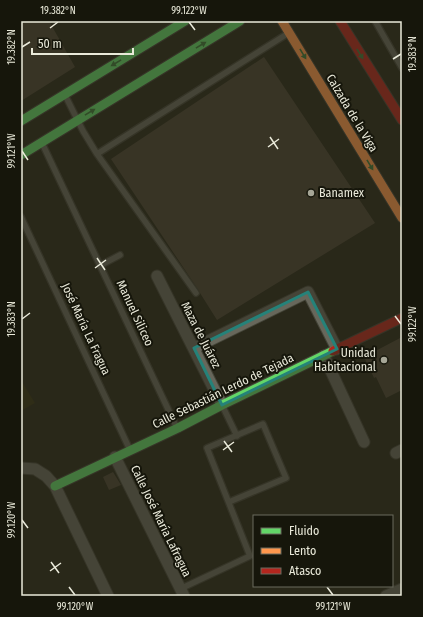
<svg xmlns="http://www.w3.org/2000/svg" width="423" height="617" font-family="'Fira Sans Condensed',sans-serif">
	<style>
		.built { fill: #353314 }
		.building { fill: #4a4434 }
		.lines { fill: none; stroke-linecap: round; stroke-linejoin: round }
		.lane-casing { stroke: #444438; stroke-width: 8 }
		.street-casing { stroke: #444438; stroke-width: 13 }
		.fast-casing { stroke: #444438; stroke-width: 11 }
		.slow-casing { stroke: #444438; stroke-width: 11 }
		.jam-casing { stroke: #444438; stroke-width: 11 }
		.lane { stroke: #67675b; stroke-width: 5.5 }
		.street { stroke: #67675b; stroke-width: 11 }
		.fast { stroke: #63d668; stroke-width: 9 }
		.slow { stroke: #ff974d; stroke-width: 9 }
		.jam { stroke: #b3261e; stroke-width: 9 }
		.oneway { fill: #3c763a }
		.marked { fill: none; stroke: #258279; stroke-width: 3; stroke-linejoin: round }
		.ticks { fill: none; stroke: #eaeada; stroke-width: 1.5 }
		.poi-dot { fill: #a6a697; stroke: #16160b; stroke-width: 1.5 }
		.labels { text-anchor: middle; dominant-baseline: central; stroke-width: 4; stroke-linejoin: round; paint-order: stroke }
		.street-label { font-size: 12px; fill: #eaeada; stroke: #16160b }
		.poi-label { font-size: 12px; fill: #eaeada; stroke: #16160b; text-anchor: start }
		.neatline { fill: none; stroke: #eaeada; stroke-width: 1.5 }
		.ticks-label { font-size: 10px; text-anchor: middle; fill: #eaeada }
	</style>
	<rect width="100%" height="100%" fill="#29281a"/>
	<path class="built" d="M21,380l14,23 -14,8z"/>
	<path class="building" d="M21,21h28l26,46 -54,34z
		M264,57l111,166 -158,97 -17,-27 -1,-2 -88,-132z
		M402,337v53l-16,8 -10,-21 -2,1 -10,-21z
		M113,472l8,13 -12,5 -6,-13z"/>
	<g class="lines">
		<g class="lane-casing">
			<path id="lane" d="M375,21l27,47
				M65,95l18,36 14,23 99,139
				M42,143l135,285
				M97,154l190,-120
				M21,217l109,233
				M101,265l19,-10
				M222,405l15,31
				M180,589l70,-33 -43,-108 56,-24 23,54 -57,24"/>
		</g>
		<g class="street-casing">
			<path id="street" d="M157,276l65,129
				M194,348l114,-56 29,57
				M324,356l40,86
				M396,453l6,-3
				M115,457l69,139
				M21,468l14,1 11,7 9,10 53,110
				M386,596l16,-7"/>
		</g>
		<g class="fast-casing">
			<path id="fast" d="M21,121l164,-100
				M21,155l219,-134
				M55,486l123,-58 44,-23 111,-54"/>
		</g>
		<g class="slow-casing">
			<path id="slow" d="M282,21l120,197"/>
		</g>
		<g class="jam-casing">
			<path id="jam" d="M340,21l62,99
				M333,351l69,-33"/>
		</g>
		<use href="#lane" class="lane"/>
		<use href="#street" class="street"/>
		<use href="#fast" class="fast"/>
		<use href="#slow" class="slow"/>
		<use href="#jam" class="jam"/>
	</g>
	<defs><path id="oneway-solid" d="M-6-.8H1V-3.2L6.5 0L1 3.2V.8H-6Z"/></defs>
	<g class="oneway">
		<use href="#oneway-solid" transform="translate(201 45) rotate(-31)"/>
		<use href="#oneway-solid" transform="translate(303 54) rotate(59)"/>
		<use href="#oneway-solid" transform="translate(360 54) rotate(58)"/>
		<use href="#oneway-solid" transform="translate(116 63) rotate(149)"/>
		<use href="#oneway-solid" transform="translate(90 112) rotate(-31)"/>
		<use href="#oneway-solid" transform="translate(370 165) rotate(59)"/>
	</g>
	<path d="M0 0H423V617H0ZM308,292l29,57 -115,56 -28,-57z" fill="#29281a" fill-opacity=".55" fill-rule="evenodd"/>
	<path class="marked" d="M308,292l29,57 -115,56 -28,-57z"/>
	<path class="ticks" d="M189,22l6,8M50,28l8,-6M22,47l8,-5M393,59l8,-5M270,137l8,12M268,147l11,-8M22,151l6,9M97,258l8,12M95,268l11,-8M395,316l6,8M22,319l8,-6M224,441l8,11M223,450l11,-8M22,520l6,8M51,562l8,11M50,571l11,-8M69,587l6,8M327,587l6,8"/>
	<g class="poi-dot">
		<circle cx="311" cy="193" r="4"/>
		<circle cx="384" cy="360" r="4"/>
	</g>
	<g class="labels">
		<g class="street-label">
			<text transform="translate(352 113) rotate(59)">Calzada de la Viga</text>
			<text transform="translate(135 313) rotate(65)">Manuel Siliceo</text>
			<text transform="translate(86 329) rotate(65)">José María La Fragua</text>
			<text transform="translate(201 335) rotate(63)">Maza de Juárez</text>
			<text transform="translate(223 391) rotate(-26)">Calle Sebastián Lerdo de Tejada</text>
			<text transform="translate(161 521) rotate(64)">Calle José María Lafragua</text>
		</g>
		<g class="poi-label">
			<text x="319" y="193">Banamex</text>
			<text x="376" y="353" text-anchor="end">Unidad<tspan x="376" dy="14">Habitacional</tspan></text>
		</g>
	</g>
	<rect width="423" height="617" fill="none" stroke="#16160b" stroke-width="44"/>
	<rect x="253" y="515" width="140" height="72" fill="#16160b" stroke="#6b6b5e"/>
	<rect x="261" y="528" width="20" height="6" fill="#63d668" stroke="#6b6b5e"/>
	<text x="289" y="535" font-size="12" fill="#eaeada">Fluido</text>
	<rect x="261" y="548" width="20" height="6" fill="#ff974d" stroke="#6b6b5e"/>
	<text x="289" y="555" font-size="12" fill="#eaeada">Lento</text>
	<rect x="261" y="568" width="20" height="6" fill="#b3261e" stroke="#6b6b5e"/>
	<text x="289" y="575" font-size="12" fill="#eaeada">Atasco</text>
	<path d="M32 48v6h101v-6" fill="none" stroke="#eaeada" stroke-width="2"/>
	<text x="38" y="48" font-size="12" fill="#eaeada" stroke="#16160b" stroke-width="3" paint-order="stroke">50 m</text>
	<rect x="22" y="22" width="379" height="573" class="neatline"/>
	<g class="ticks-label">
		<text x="58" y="14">19.382°N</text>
		<text x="189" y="14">99.122°W</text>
		<text transform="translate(11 47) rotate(-90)" y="4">19.382°N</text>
		<text transform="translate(412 54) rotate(-90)" y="4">19.383°N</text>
		<text transform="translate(11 151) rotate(-90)" y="4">99.121°W</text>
		<text transform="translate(11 319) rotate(-90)" y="4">19.383°N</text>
		<text transform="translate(412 324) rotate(-90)" y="4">99.122°W</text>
		<text transform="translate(11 520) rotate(-90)" y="4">99.120°W</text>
		<text x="75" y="610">99.120°W</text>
		<text x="333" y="610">99.121°W</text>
	</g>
</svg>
